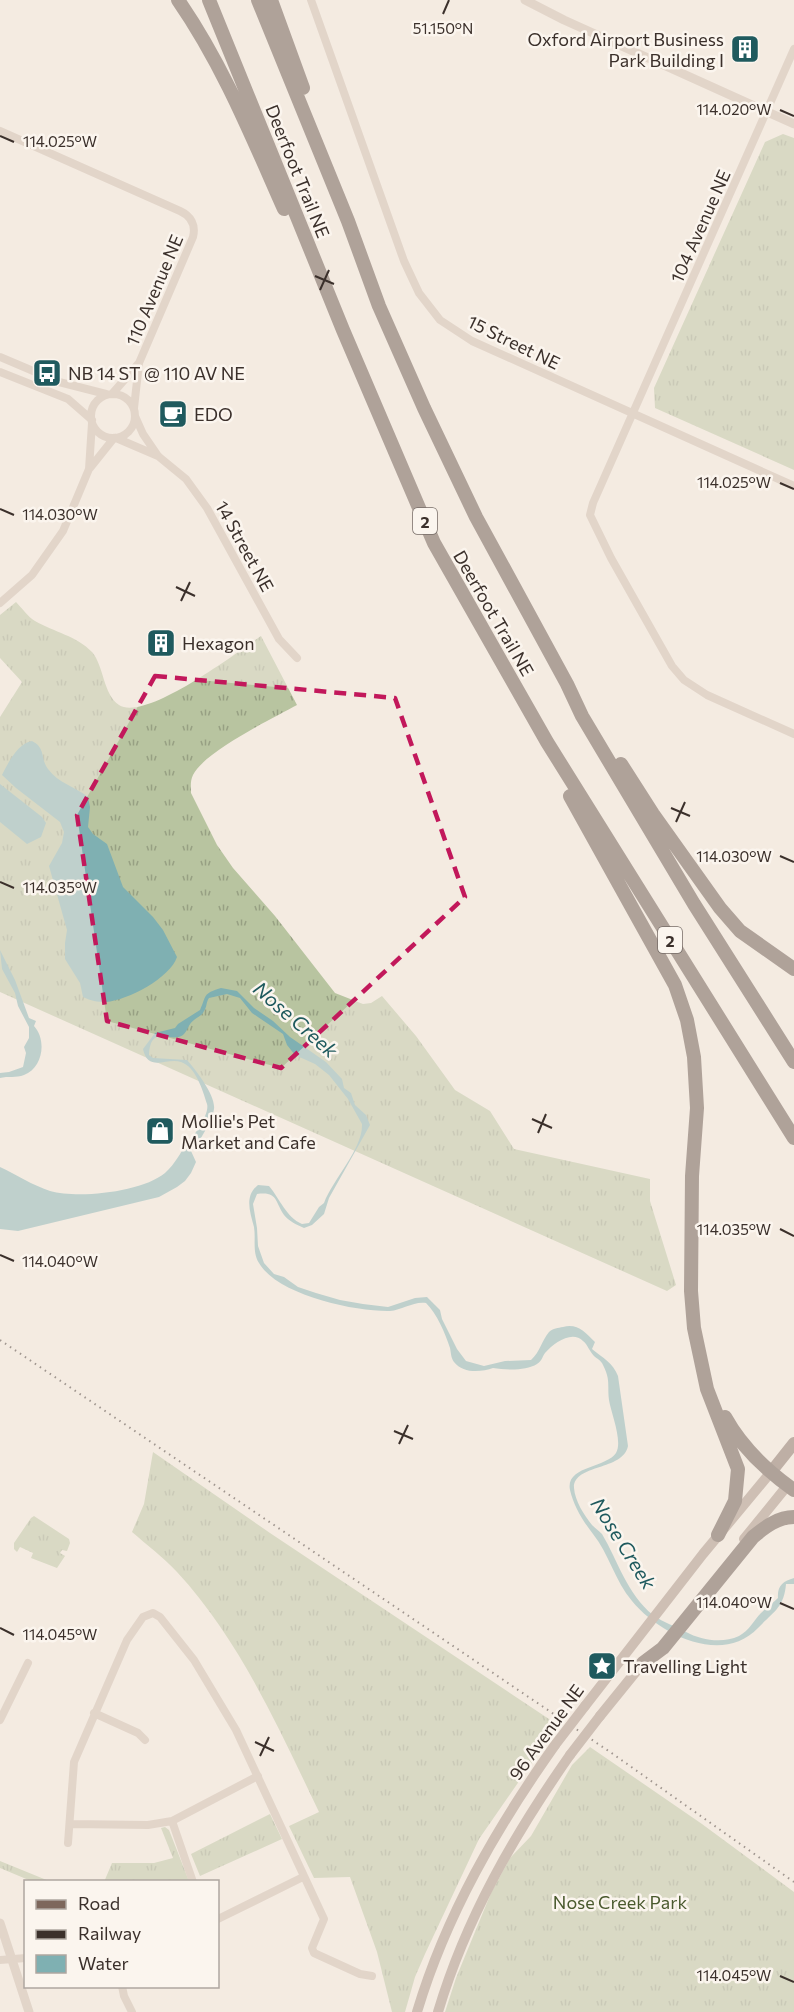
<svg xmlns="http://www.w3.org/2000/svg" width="794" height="2012" font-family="Commissioner,sans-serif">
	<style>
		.grass { fill: url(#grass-tufts) }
		.water { fill: #7fb0b2 }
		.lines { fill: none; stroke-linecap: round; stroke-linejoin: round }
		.minor { stroke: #cdbbac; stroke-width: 8 }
		.tertiary { stroke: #cdbbac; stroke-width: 9 }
		.secondary { stroke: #a18a7d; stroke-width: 10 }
		.primary { stroke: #7d675c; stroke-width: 12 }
		.motorway { stroke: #5c4a42; stroke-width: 14 }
		.rail { stroke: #3b302b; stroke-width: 2; stroke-dasharray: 1.5 4.5; stroke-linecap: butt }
		.secondary-bridge { stroke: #a18a7d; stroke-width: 10 }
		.marked { fill: none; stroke: #c2185b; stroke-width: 4.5; stroke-dasharray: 12 8; stroke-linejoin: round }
		.ticks { fill: none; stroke: #3b302b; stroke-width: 2 }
		.labels { text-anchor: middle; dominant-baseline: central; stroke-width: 5; stroke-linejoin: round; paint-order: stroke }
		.shield { fill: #fbf5ee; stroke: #756b66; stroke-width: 1.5 }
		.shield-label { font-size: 16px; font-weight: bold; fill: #3b302b }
		.poi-label { font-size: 18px; fill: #3b302b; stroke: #fbf5ee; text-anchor: start }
		.street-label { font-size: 18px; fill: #3b302b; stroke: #fbf5ee }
		.park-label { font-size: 18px; fill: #4a5a2e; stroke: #fbf5ee }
		.water-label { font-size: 20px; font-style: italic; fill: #1f5a5e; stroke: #fbf5ee }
		.ticks-label { font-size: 15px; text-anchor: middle; fill: #3b302b; stroke: #fbf5ee; stroke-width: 5; stroke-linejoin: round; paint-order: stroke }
	</style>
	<defs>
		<pattern id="grass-tufts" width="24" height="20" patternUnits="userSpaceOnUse" patternTransform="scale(1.5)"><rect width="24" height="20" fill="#b8c4a0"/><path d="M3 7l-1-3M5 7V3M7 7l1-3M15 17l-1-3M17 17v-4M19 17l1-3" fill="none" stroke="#97a083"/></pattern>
	</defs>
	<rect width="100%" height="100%" fill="#f4ebe1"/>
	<path class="grass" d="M783,134l11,4v332l-139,-62 -1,-20 111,-246z
		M16,602c6,6 12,15 19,19 19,11 42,15 57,31 12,14 11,42 27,53 27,17 118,-53 142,-69l36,69c-24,13 -93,47 -104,70 -3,6 -2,12 -2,18l26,52 16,23 42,48 60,77 28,11 8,-1 11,-7 34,40 39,54 35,21 24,38 136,30v22l26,84 -9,6 -667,-299v-275l22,-35 -22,-24v-43z
		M153,1452l117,81 288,192 -79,114 -54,115 -10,23 -10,35h-13l-15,-60 -27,-75 -36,1 -25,-52 30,-14c-40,-83 -79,-172 -142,-240 -14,-15 -30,-27 -45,-40l12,-28z
		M34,1516l35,23 1,4 -3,8 -5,-1 -2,3 5,3 -8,12 -26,-10 2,-5 -13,-6 -3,5 -3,-3v-6l17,-25z
		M590,1747l112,77 92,68v120h-349l11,-34 35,-85 19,-35 21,-22 41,-71z
		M270,1814l12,25 -82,37 -9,-22z
		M165,1827l4,3 20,51 -85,1 8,-19h42l19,-5 -12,-30z
		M0,1861l49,20h-18l-31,-13z"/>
	<path class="water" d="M32,741c14,7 8,17 16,28 10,14 28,18 40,28l2,10 -2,20 5,7 14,10 16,43 30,30 10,13 14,27c-7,21 -49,43 -71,45 -9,0 -15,-1 -23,-5l-3,-14 -15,-24v-16l2,-13 -18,-64 13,-23 2,-11 -4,-10 -44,-34 -14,-13c6,-12 16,-32 30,-34z
		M0,784l42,33 4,6 -5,14 -14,7 -27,-22z
		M0,950l15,30 14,38 7,3 -2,5c13,14 9,42 -10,49 -8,3 -16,1 -24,3v-5l9,-1 14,-5 3,-14 -2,-6 5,-9v-11l-11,-21 -3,-13 -13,-24z
		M221,988l16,3 17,17 19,13 17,16 36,25 16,17 2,9 7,5 4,12 11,10 4,10 -41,73 -5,16 -12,11 -8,3c-7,-3 -15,-7 -20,-13 -9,-13 -6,-24 -27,-21l-4,10 4,24 1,18 6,17 10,11 10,3 14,10 18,6 24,7 23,4 25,3 27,-9 12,-1 13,13 2,9 15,30 9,12 18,5 21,-5 26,-1c9,-8 11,-20 18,-28 4,-4 9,-4 14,-5 14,-4 22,5 32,15l-3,7c11,9 21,14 26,27l10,70c-5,25 -55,18 -54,42 1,13 10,27 18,37 3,3 7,6 10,9 16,27 25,60 51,81 11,8 22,11 33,17 15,8 36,12 53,4 11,-6 14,-15 22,-23 5,-5 12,-10 17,-15 -1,-12 5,-17 16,-20v6h-8c-2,24 -13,28 -28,44 -36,38 -99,6 -126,-27 -17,-20 -23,-47 -39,-67 -10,-13 -19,-27 -23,-44 -5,-24 36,-22 46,-37 7,-12 -5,-40 -7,-53 -2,-15 2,-19 -6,-35 -2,-5 -6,-6 -9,-9 -5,-5 -6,-11 -11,-15 -11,-11 -29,2 -38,12 -3,4 -3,8 -8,11 -11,7 -31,6 -44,4 -11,4 -30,6 -39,-6 -3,-4 -3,-9 -4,-14 -5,-15 -13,-34 -24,-45 -12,-2 -24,7 -36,8 -34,1 -113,-16 -131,-48 -7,-11 -3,-24 -5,-36 -4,-15 -10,-31 4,-42l11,1c11,13 17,31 33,38l7,-1 10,-16 5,-4c9,-24 39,-54 38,-79l-14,-25 -19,-24 -14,-11 -20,-9 -8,-10 -4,-11 -31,-21 -12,-15 -13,-4 -18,4c-3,4 -2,9 -5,13 -2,5 -7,6 -10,9 -6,4 -6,11 -11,15 -13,9 -32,-12 -34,20l4,3 34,2c9,10 29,36 27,49 -1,8 -6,15 -9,22 -5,8 -7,14 -14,20l5,11 -5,11 -6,8 -8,6 -18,10 -141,34 -18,-2v-62c17,8 32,18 50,24 29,8 92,1 115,-18 11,-10 14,-19 22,-29 7,-8 23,-30 20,-40 -4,-13 -11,-37 -26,-42 -14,-5 -33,11 -38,-13l12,-16 20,-5 3,-4 22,-14c7,-15 2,-16 21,-22z"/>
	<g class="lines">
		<path class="minor" d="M311,0l93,261 15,32 21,27 32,21 322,145
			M794,49l-201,454 -3,12 21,43 61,108 12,14 23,15 87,39
			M0,131l180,80c11,5 16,14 13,26l-54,126 -27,31
			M0,357l59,25 47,12
			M0,372l68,27 24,21
			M91 416a22 22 0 1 1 44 0a22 22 0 1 1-44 0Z
			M134,408l5,-45
			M135,416l8,18 15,22 28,23 21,29 72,131 18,19
			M116,438l42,18
			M90,468l24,-30
			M0,603l32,-28 31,-44 26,-62 3,-46
			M94,1713l44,20 7,7
			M0,1720l28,-57
			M172,1821l21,61
			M71,1824l77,1 24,-4 86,-45
			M68,1843l6,-81 53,-122 16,-23 10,-4 7,4 34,43 42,70 88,189 -12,29 2,5 46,21 12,2
			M218,1919l85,-42
			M0,1960l26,-2
			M122,1986l2,10 8,16"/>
		<path class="tertiary" d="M525,0l39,20 230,104
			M0,1923l29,89"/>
		<path class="secondary" d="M744,1539l43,-53
			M585,1706l118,-152 68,-82
			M600,1716l47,-58
			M417,2012c29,-97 80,-185 138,-267
			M438,2012c28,-94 76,-177 132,-257"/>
		<path class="primary" d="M771,1472l23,-29"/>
		<path class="motorway" d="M178,0c45,65 74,137 106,209
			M209,0l134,330 91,213 113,199 247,396
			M258,0l90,221 31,85 45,102 52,109 91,167 15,32 112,188 100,158
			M271,0l32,88
			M621,764l32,50 67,94 20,23 54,38
			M570,796l105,189 12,35 7,37 3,51 -5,68 -1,115 3,37 13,61 31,80 -3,32 -17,34
			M725,1417c16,29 42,54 69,73
			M643,1663l20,-15 90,-111c12,-10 25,-20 41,-20"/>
		<path class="rail" d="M0,1340l613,414 181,128"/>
		<path class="secondary-bridge" d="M555,1745l30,-39
			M570,1755l30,-39"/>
	</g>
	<path d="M0 0H794V2012H0ZM155,676l240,22 70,199 -184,171 -174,-47 -30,-206z" fill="#f4ebe1" fill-opacity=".55" fill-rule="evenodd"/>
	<path class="marked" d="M155,676l240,22 70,199 -184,171 -174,-47 -30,-206z"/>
	<path class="ticks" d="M443,14l6,-14M780,110l14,6M0,136l14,6M315,276l19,8M320,290l9,-20M780,483l14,6M0,509l14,6M176,587l19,9M181,601l9,-19M671,808l19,8M676,822l9,-20M780,856l14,6M0,882l14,6M532,1119l20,9M538,1133l8,-19M780,1229l14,7M0,1255l14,6M394,1431l19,8M399,1444l9,-19M780,1603l14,6M0,1628l14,7M255,1742l19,9M260,1756l9,-19M780,1976l14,6"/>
	<defs>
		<g id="building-square" transform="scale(1.5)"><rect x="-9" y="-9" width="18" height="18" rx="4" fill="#1f5a5e" stroke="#fbf5ee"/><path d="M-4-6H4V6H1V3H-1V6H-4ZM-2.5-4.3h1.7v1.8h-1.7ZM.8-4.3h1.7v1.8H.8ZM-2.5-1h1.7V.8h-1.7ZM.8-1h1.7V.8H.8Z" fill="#fff"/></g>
		<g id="bus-square" transform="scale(1.5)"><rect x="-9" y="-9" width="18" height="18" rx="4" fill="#1f5a5e" stroke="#fbf5ee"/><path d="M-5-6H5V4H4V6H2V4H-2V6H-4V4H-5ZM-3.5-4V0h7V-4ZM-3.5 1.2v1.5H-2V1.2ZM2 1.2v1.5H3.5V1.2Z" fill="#fff"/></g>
		<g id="cafe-square" transform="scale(1.5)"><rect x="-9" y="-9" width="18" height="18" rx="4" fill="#1f5a5e" stroke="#fbf5ee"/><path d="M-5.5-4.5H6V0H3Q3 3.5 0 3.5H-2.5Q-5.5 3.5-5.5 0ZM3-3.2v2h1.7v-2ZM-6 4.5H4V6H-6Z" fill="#fff"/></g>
		<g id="shop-square" transform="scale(1.5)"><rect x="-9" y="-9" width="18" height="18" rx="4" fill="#1f5a5e" stroke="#fbf5ee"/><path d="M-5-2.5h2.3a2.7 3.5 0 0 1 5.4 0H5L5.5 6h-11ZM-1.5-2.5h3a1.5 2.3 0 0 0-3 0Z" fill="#fff"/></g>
		<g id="sight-square" transform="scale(1.5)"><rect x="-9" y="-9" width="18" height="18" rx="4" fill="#1f5a5e" stroke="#fbf5ee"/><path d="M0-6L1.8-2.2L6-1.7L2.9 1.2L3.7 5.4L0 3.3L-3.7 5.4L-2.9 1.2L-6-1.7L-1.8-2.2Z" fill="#fff"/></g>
	</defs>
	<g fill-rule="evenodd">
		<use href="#building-square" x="745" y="49"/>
		<use href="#bus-square" x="47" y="373"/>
		<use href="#cafe-square" x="173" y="414"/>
		<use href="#building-square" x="161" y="643"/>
		<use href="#shop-square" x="160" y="1131"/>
		<use href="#sight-square" x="602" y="1666"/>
	</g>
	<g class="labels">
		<g class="shield">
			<rect x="413" y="508" width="24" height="26" rx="4.5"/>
			<rect x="658" y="927" width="24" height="26" rx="4.5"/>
		</g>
		<g class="shield-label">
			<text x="425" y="521">2</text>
			<text x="670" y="940">2</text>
		</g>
		<g class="poi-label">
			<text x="724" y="39" text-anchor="end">Oxford Airport Business<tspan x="724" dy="21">Park Building I</tspan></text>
			<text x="68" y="373">NB 14 ST @ 110 AV NE</text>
			<text x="194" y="414">EDO</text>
			<text x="182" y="643">Hexagon</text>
			<text x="181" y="1121">Mollie's Pet<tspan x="181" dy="21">Market and Cafe</tspan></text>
			<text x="623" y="1666">Travelling Light</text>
		</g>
		<g class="street-label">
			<text transform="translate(298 171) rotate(68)">Deerfoot Trail NE</text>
			<text transform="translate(700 226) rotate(-66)">104 Avenue NE</text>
			<text transform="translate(154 290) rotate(-67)">110 Avenue NE</text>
			<text transform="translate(514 342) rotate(26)">15 Street NE</text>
			<text transform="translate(245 546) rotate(61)">14 Street NE</text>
			<text transform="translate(494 613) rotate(60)">Deerfoot Trail NE</text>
			<text transform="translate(546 1732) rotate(-54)">96 Avenue NE</text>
		</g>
		<g class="park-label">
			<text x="620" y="1902">Nose Creek Park</text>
		</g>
		<g class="water-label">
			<text transform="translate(296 1019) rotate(41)">Nose Creek</text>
			<text transform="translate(624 1543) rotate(58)">Nose Creek</text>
		</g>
	</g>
	<g class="ticks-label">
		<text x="443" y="34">51.150°N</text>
		<text x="734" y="115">114.020°W</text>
		<text x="60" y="147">114.025°W</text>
		<text x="734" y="488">114.025°W</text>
		<text x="60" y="520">114.030°W</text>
		<text x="734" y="862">114.030°W</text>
		<text x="60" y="893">114.035°W</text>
		<text x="734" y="1235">114.035°W</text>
		<text x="60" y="1267">114.040°W</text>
		<text x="734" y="1608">114.040°W</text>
		<text x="60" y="1640">114.045°W</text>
		<text x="734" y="1981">114.045°W</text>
	</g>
	<rect x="24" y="1880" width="195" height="108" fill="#fbf5ee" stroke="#aea6a0" stroke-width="1.5"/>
	<rect x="36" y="1900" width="30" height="9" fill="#7d675c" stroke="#aea6a0" stroke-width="1.5"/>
	<text x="78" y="1910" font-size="18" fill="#3b302b">Road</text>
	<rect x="36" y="1930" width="30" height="9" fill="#3b302b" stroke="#aea6a0" stroke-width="1.5"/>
	<text x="78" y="1940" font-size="18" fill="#3b302b">Railway</text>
	<rect x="36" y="1955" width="30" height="18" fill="#7fb0b2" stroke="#aea6a0" stroke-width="1.5"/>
	<text x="78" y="1970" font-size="18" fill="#3b302b">Water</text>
</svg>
